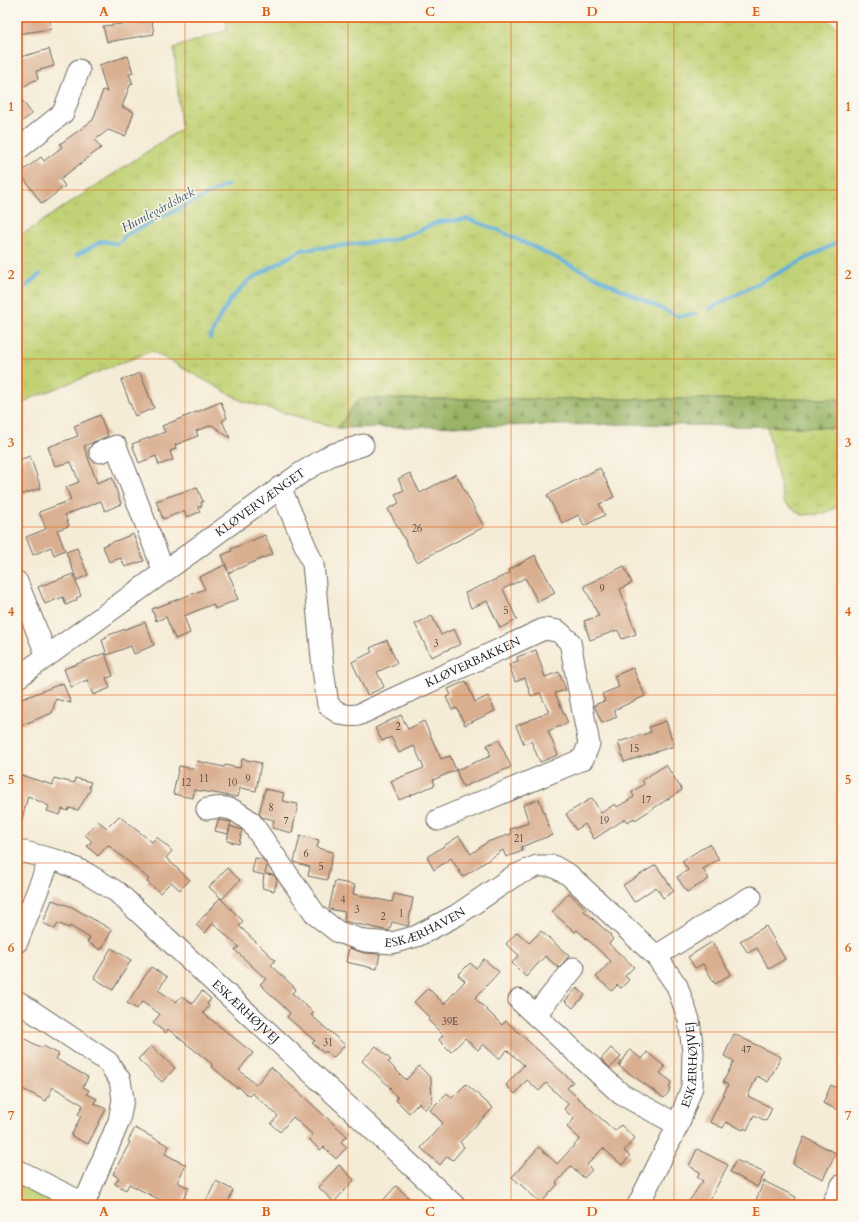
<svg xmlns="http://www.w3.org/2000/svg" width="859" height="1222" font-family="Cardo,serif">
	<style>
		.grass { fill: url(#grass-tufts); stroke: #6e7748 }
		.forest { fill: url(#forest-firs); stroke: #5a6841 }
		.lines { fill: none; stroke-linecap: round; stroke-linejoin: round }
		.stream { stroke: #5fafda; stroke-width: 4 }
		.building { fill: #d9af90 }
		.minor-casing { stroke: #68655d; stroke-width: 23 }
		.minor { stroke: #fff; stroke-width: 21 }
		.grid { fill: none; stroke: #e8590c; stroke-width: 1; stroke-opacity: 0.55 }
		.labels { text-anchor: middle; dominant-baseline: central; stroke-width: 3; stroke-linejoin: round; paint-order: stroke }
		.number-label { font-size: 10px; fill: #4b4139 }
		.street-label { font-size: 12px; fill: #1c1c1c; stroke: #fbf7ec }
		.water-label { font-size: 13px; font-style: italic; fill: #375768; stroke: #fbf7ec }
		.neatline { fill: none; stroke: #e8590c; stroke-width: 1.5 }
		.grid-label { font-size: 13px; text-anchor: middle; font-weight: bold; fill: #e8590c }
	</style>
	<defs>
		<pattern id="grass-tufts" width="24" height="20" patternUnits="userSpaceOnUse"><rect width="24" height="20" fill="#c1d274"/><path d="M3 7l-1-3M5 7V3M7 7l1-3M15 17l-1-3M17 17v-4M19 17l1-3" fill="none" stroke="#a5b464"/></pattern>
		<pattern id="forest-firs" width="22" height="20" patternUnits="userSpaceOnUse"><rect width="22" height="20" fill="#98b466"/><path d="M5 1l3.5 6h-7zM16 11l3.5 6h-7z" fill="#7b9253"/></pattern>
	</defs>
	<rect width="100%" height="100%" fill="#fbf7ec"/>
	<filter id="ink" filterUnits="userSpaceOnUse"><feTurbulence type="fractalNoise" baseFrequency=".025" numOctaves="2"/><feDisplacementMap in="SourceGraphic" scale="8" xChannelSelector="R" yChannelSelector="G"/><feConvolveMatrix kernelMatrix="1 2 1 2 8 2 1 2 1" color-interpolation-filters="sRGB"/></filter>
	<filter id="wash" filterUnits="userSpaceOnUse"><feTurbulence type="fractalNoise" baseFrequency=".012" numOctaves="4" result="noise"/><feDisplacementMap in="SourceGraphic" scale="16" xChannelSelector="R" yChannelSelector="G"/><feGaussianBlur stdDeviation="0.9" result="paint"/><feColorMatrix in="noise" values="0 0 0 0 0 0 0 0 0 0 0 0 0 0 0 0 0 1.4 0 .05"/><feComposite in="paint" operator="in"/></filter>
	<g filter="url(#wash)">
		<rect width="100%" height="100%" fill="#f5ecd7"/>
		<path class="grass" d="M227,17h599l16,16v366h-484l-20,29 -96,-27 -90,-50 -121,47 -14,10v-170l164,-109 -7,-81 53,-18z
			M767,426l75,2v77l-20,9 -20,1 -18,-12z
			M17,1183l44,22h-44z"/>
		<path class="forest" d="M358,399h484v29l-210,-4 -294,4z"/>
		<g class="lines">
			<path class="stream" d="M77,255l25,-14 16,3 8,-9 101,-50
				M17,294l23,-20
				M709,309l133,-69
				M210,338l8,-18 13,-21 17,-18 53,-31 90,-10 25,-8 21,-10 32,-3 31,12 164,79 14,6 18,-2"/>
		</g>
		<g id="blocks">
			<path class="building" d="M17,17h32l2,12 -34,5z
				M152,21l2,13 -47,8 -4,-16z
				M49,49l5,17 -18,5 2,8 -7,3 -14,9v-33z
				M128,56l5,17 -4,1 4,10 -3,1 -8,22 12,5 -8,23 -1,1 -17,-6 -13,10 6,8 -41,31 5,7 -23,18 -22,-31 21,-16 3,4 18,-14 -2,-3 33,-24 10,-30 4,2 -8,-27z
				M17,93l15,21 -15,11z
				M140,373l14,35 -19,8 -14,-36z
				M221,402l6,16 -5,3 8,17 -18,-13 -16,6 2,5 -23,9 1,4 -6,2 3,9 -14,5 -3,-9 -17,7 -7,-19 33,-12 -3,-6z
				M100,415l8,21 -24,10 13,37 15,-6 9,27 -16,7 -4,-10 -36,14 4,11 -12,4 8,20 -11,5 -3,-8 -18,8 -7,-18 20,-8 -7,-17 32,-12 -5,-13 13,-5 -8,-20 -16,4 -7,-19 30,-11 -4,-10z
				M30,456l11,32 -24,8v-35z
				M600,468l14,29 -15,7 6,11 -21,11 -5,-11 -17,8 -15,-28z
				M410,473l10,20 36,-19 28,53 -67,35 -29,-53 11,-6 -4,-9 9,-4 -6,-11z
				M197,487l6,15h-2l1,4 -4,1 2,5 -13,5 -3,-6 -21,8 -7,-18z
				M133,534l11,27 -19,6 -4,-9 -12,4 -6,-16z
				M265,535l8,19 -45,19 8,17 -2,1 4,8 -23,10 -2,-5 -29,12 6,17 -15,6 -9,-22 -10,4 -4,-12 53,-20 -6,-12 26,-12 3,6 -6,-16 10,-4 -1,-2z
				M77,548l11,27 -11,5 -11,-28z
				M535,555l20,38 -17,9 -13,-24 -22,11 14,31 -17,8 -13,-27 -16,7 -6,-15 45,-20 -1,-3z
				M624,566l8,17 -12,6 16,45 -14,5 -4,-9 -28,10 -6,-19 15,-5 -15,-30z
				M73,574l8,22 -5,2 1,2 -11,5 -3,-8 -18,7 -7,-17z
				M432,616l9,19 13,-6 7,15 -30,13 -16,-33z
				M145,622l9,23 -20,9 -3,-8 -24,9 -5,-15 5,-2 -1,-2z
				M387,640l10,23 -20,9 7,15 -17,8 -15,-33 20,-10 -2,-4z
				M536,650l9,27 14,-5 7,18 -11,3 13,30 -20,8 10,24 -18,7 -9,-21 -7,3 -8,-18 33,-14 -9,-19 -9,3 -6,-18 -10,4 -6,-18 9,-3 -1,-4z
				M105,653l8,23 -7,2 4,10 -17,7 -6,-15 -16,7 -7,-18z
				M633,668l12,28 -31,14 3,7 -15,6 -8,-18 11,-4 -3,-7 17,-7 -5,-11z
				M466,681l9,21 13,-6 7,15 -30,14 -8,-17 -5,2 -6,-13 5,-2 -3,-6z
				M63,683l8,20 -15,-4 -4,14 -35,14v-26z
				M401,715l7,14 16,-8 17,38 9,-3 6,14 -23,10 2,5 -36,15 -8,-19 33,-13 -10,-22 -15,7 -8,-16 -9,4 -7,-13z
				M666,721l8,25 -50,16 -6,-20 33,-10 -2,-5z
				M499,740l12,27 -48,20 -7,-17 35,-14 -4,-11z
				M242,759l19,4 -5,28 -16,-3 -2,9 -44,-7 -1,8 -20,-4 6,-28 16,3 2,-8 27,6 1,-2 15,3z
				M666,765l16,25 -47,30 -1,-2 -7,4 -2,-3 -31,20 -9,-15 -9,6 -10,-16 26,-16 9,15 14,-9 2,3 17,-10 -2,-5 12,-8 -2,-4z
				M17,774l36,11 1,-7 20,5 1,-5 16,4 -2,6 2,1 -13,21 -9,-2 -1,3 -6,-2 -2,6 -13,-4 2,-5 -21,-10 -7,27 -4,-1z
				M265,789l19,4 -2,8 16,3 -6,29 -20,-5 2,-8 -12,-3 -3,-3z
				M539,799l13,36 -31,12 2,4 -17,6 -3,-7 -40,27 -12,-19 -17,12 -7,-13 32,-21 12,18 16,-12 24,-8 -1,-5 19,-6 -6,-18z
				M119,816l33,26 5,-5 15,14 -6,7 24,22 -10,10 -9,-8 -11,11 -13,-11 2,-3 -41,-34 -10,11 -11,-10 5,-5 -7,-6 13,-14 9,7z
				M218,820l13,2 -3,12 -13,-3z
				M230,826l12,4 -3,14 -12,-3z
				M300,836l19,4 -2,8 16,4 -6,28 -19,-4 2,-9 -16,-5z
				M709,844l10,15 -16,10 6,10 -22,13 -10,-15 11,-7 -6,-9z
				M255,858l7,1 5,6 -2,9 9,1 3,5 -3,11 -12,-3 2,-13 -12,-3z
				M656,865l18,26 -11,7 -7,-11 -22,15 -11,-17z
				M227,868l13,12 -18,19 -13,-12z
				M335,881l20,4 -2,9 24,5 15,3 2,-8 19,4 -5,28 -16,-4 -3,9 -45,-10 1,-9 -16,-3z
				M569,893l17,16 -2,2 27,24 -1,1 3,3 -4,5 25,23 -9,9 4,4 -8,8 -4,-3 -5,6 -16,-14 15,-16 -34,-31 -2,2 -23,-20z
				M220,898l23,23 -4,5 36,34 -4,5 25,24 -4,4 22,20 -3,2 34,30 -12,13 -7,-7 -2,2 -12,-10 3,-2 -28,-24 3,-4 -30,-29 6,-5 -31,-29 4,-3 -26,-24 -8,10 -9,-8z
				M52,900l20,7 40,23 -11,20 -14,-8 3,-4 -20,-12 -1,2 -11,-5 -3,6 -12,-6z
				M766,926l19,33 -16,10 -12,-21 -9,5 -8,-12z
				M541,931l28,25 -10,12 -14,-12 -19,21 -14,-14 7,-8 -13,-11 11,-12 12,11z
				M712,942l19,32 -16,10 -12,-20 -8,4 -7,-11z
				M111,948l20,12 -18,30 -19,-12z
				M349,948l15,5 16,1 -3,15 -31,-7z
				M484,959l15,13 -24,26 27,27 4,-4 67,61 -6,6 48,43 6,-6 14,13 -11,13 6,5 -8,9 -19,-17 -16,17 5,5 -8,8 -13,-12 -15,17 2,1 -17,19 -29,-26 27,-30 18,17 23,-25 -13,-12 7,-8 -10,-10 4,-5 -22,-21 -7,8 -12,-11 -12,14 -9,-9 18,-20 -17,-15 -8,9 -16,-15 -5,6 -13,-12 -14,14 -12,-12 4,-5 -15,-15 2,-2 -16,-16 14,-14 16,16 21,-23 -7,-6 12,-12 6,5z
				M151,967l16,10 -9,13 18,12 6,-6 10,8 10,-13 9,8 -4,5 2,2 -6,7 50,40 -14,17 17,15 15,-18 76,69 -6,6 6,5 -11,12 -12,-12 -4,3 -11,-11 4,-4 -20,-18 -13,15 -9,-8 7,-8 -26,-23 -3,3 -10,-9 -2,1 -26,-22 1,-2 -44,-35 -2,4 -13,-10 7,-9 -18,-12 -5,7 -10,-6z
				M577,988l8,7 -12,13 -8,-7z
				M734,1034l47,23 -13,25 -11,-6 -9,20 24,12 -6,13 -12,-6 -7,15 -3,-2 -1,2 -17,-8 -3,6 -13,-6 18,-37 -5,-3 11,-21 -10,-5z
				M17,1035l25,13 1,-2 16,8 -3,5 32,18 -5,10 6,3 -2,4 10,5 -3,4 12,6 -18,35 -17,-8 10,-20 -3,-2 5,-9 -30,-18 -7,14 -29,-15 4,-11 -4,-2z
				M151,1046l24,22 -13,14 -24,-23z
				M376,1046l15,14 -3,2 18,18 13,-14 12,12 1,25 -7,6 -6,-6 -10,10 -13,-13 2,-2 -9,-9 2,-1 -29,-27z
				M611,1048l10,9 -11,11 -9,-9z
				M630,1050l12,9 5,-7 18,15 -5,6 11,8 -2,11 -5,6 -45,-32z
				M466,1084l27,24 -33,34 4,5 -11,13 -6,-4 -7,9 -19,-17 22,-25 -13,-13 17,-17 5,5z
				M831,1085l11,6v21l-19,-9z
				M135,1128l34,18 -4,8 21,11 -9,17 12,6 -9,17h-10l-41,-21 -3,6 -11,-6 4,-6 -6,-4 17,-32 -2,-1z
				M804,1137l32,16 -13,26 -30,-15z
				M697,1149l31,16 -21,40h-21l17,-24 -6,-4 3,-5 -11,-6z
				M736,1160l29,13 -8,14 -27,-15z
				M339,1165l15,15 -20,22 -16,-15z
				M216,1181l17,9 -6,15h-12l-9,-4z
				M764,1181l32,16 -4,8h-38z
				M396,1186l21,19h-38z"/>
		</g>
	</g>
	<g filter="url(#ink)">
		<use href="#blocks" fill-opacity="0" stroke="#68655d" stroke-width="1"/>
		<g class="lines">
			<g class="minor-casing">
				<g id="minor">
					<path d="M17,150l46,-37 16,-43"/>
					<path d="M100,452l16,-6 48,126"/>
					<path id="s1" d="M280,487l33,77 10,105 5,36c11,9 16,12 30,10l186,-86 14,2 12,11 19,102 -6,15 -145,61"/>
					<path d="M17,582l30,74"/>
					<path id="s2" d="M17,678l284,-205 30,-18 32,-10"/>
					<path id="s3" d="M207,809c21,-4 28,0 44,13l65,93 22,17 27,9 27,2 25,-7 40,-21 57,-39 23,-10h16l16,9 87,81"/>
					<path id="s4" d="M17,850l42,11 25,11 33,20 337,313"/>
					<path d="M17,942l33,-83"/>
					<path d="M519,1000l102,94 57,31"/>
					<path d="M17,1001l91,61 12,18 3,19 -4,22 -35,83"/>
					<path d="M535,1015l39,-47"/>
					<path d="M17,1170l70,35"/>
					<path id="s5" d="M638,1205l40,-80 14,-38 1,-35 -4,-32 -12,-34 -21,-30 95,-59"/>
					<path d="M832,1205l10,-20"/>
				</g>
			</g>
			<use href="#minor" class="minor"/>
		</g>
	</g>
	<path class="grid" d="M185,17v1188M348,17v1188M511,17v1188M674,17v1188M17,190h825M17,359h825M17,527h825M17,695h825M17,863h825M17,1032h825"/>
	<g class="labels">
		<g class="number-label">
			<text x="417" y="529">26</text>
			<text x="602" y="589">9</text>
			<text x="506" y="611">5</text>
			<text x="436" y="644">3</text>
			<text x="398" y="727">2</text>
			<text x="634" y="749">15</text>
			<text x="204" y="779">11</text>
			<text x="248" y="779">9</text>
			<text x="186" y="783">12</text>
			<text x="232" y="783">10</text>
			<text x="646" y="800">17</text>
			<text x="271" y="808">8</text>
			<text x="286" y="821">7</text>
			<text x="604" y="821">19</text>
			<text x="519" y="839">21</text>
			<text x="306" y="854">6</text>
			<text x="321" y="867">5</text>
			<text x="343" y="900">4</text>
			<text x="357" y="910">3</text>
			<text x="401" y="914">1</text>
			<text x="383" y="917">2</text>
			<text x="450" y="1022">39E</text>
			<text x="328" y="1043">31</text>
			<text x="746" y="1050">47</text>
		</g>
		<g class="street-label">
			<text stroke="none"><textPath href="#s2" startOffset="300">KLØVERVÆNGET</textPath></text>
			<text stroke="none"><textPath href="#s1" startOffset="385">KLØVERBAKKEN</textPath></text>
			<text stroke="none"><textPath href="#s3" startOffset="281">ESKÆRHAVEN</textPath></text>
			<text stroke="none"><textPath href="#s4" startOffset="285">ESKÆRHØJVEJ</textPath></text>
			<text stroke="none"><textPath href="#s5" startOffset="152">ESKÆRHØJVEJ</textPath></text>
		</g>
		<g class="water-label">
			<text transform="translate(158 210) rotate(-28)">Humlegårdsbæk</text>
		</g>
	</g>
	<rect width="859" height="1222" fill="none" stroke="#fbf7ec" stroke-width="44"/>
	<rect x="22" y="22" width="815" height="1178" class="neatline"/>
	<g class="grid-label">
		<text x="104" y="16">A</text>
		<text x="266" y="16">B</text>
		<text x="430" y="16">C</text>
		<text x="592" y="16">D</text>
		<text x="756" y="16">E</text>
		<text x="11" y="111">1</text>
		<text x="848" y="111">1</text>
		<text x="11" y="279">2</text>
		<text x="848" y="279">2</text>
		<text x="11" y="447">3</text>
		<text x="848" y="447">3</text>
		<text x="11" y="616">4</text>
		<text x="848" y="616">4</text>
		<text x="11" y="784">5</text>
		<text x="848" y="784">5</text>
		<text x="11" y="952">6</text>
		<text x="848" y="952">6</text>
		<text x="11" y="1120">7</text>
		<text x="848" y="1120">7</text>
		<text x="104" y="1216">A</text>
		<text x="266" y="1216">B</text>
		<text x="430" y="1216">C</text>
		<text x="592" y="1216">D</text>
		<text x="756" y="1216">E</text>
	</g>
</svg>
